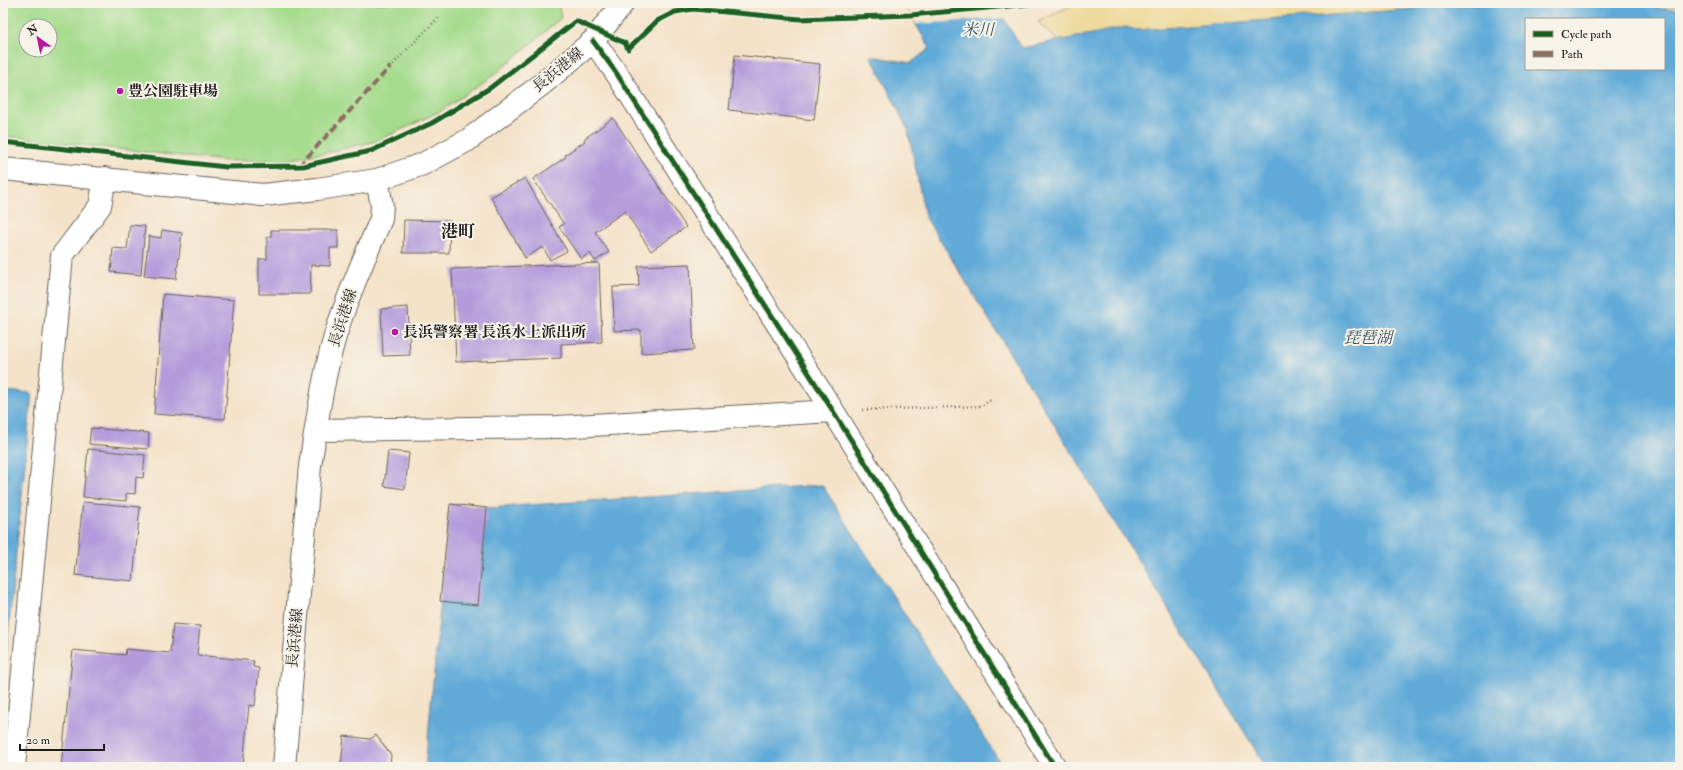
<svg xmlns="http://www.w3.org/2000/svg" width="1683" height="770" font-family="'IM FELL Double Pica','Noto Serif JP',serif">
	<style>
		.green { fill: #a4db8c; stroke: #607c54; fill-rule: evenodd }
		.sand { fill: #eeda9e; stroke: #857b5d }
		.water { fill: #60aad8; stroke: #3e637a; fill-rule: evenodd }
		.pier { fill: #f4e2c8 }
		.building { fill: #b29adb }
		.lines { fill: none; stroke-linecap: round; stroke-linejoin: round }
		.minor-casing { stroke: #686158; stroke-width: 24 }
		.major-casing { stroke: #686158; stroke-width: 24 }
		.path { stroke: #686158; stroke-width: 2.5; stroke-dasharray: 1 3; stroke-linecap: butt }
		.minor { stroke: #fff; stroke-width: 22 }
		.major { stroke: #fff; stroke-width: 22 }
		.quiet { stroke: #8d6e63; stroke-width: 4; stroke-dasharray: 8 4; stroke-linecap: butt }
		.cycleway-casing { stroke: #f7f3e8; stroke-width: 8 }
		.cycleway { stroke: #1b5e20; stroke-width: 5 }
		.poi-dot { fill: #b5179e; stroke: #f7f3e8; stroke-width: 1.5 }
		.labels { text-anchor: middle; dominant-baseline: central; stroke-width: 4; stroke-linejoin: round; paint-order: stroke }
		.street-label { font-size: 15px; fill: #1c1c1c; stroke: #f7f3e8 }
		.poi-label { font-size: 15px; font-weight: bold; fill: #1c1c1c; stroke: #f7f3e8; text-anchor: start }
		.water-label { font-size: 16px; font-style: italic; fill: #375567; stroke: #f7f3e8 }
		.quarter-label { font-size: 17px; font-weight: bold; fill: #1c1c1c; stroke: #f7f3e8 }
	</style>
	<rect width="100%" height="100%" fill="#f7f3e8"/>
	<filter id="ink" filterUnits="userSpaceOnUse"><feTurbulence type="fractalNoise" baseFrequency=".025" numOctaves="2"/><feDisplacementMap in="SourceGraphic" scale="8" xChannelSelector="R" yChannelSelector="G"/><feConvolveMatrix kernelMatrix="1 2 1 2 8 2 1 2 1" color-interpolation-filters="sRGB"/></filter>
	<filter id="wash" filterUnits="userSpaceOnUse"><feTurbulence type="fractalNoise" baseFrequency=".012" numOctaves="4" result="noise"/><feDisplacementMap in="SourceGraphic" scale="16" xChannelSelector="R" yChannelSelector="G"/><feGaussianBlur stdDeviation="0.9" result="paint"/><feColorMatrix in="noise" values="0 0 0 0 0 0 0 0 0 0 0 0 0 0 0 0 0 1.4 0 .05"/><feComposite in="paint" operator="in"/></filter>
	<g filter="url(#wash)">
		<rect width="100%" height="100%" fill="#f4e2c8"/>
		<path class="green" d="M3,3h555l3,15 -66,56 -54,37 -64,30 -48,11 -42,8 -62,1 -222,-25zM26,26h24v24h-24z"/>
		<path class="sand" d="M1076,3h540l-90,16v50l69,70 -523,-85 -34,-32z
			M1654,3h26v5z"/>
		<path class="water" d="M903,3h91l28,45 104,-21 10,3 355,-27h167l-1,5 23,2v757h-414l-341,-551 -17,-86 -37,-74 40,7 19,-15zM1526,19h138v50h-138z
			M3,391l29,2 -29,292z
			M822,485l181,282h-578l25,-263 37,4z"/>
		<path class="pier" d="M903,3h93l10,15 -90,6z"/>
		<g id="blocks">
			<path class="building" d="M735,55l85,9 -6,56 -85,-10z
				M613,118l73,109 -35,24 -26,-40 -30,21 14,20 -14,9 -5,-8 -9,6 -22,-32 5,-3 -31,-45 33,-22 -1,-2 20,-14 -1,-2z
				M525,178l42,73 -17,9 -7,-13 -18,11 -34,-61z
				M404,220l46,1 -1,32h-46z
				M130,225l15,1 -4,49 -30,-3 2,-24 14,1z
				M162,230l20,3 -6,46 -32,-3 5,-40 12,2z
				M271,230h67v18h-8v18l-19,-1 -1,29h-51v-35h8v-22h4z
				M599,263l3,79 -41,2v14l-105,4 -4,-93z
				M690,264l4,86 -53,3v-23l-27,1 -1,-44 26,-1 -1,-20z
				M163,294l71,6 -9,119 -71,-5z
				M408,307l2,48 -27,1 -2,-47z
				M91,428l58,5 -1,16 -59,-5z
				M88,449l57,6 -2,23 -7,-1 -1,17 -9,-1v8l-43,-4z
				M388,451l21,2 -4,36 -21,-3z
				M83,502l57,5 -7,74 -58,-6z
				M450,504l37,4 -9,97 -38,-4z
				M173,624l27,2 -3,29 57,6 -1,6 6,1 -4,38 -6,-1 -6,60 6,2h-188l12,-117 52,5 1,-6 44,4z
				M376,735l15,20 -1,12h-49l3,-31 26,3z"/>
		</g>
	</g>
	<g filter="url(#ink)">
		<use href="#blocks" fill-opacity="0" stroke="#686158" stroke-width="1"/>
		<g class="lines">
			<g class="minor-casing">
				<path id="minor" d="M593,41l22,30 218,340 222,356
					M3,169l260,26 54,-6 60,-9
					M316,430l241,-3 276,-16
					M14,767l48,-511 38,-50 5,-28"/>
			</g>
			<g class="major-casing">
				<path id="major" d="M284,767l26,-301c7,-44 13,-90 26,-133 12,-39 29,-76 45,-114l1,-13 -5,-26 46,-16 45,-24 73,-55 52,-44 30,-38"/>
			</g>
			<path class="path" d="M390,67l50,-51
				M863,410l119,-4 10,-7"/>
			<use href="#minor" class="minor"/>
			<use href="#major" class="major"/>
			<path class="quiet" d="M299,166l91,-99"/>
			<g class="cycleway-casing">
				<path id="cycleway" d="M576,21l49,22 3,6 29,-28 18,-9 18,-3 107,10 110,-4 132,-12
					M593,41l22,30 218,340 222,356
					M3,142l223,25 77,-1 68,-15 61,-28 58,-35 86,-67"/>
			</g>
			<use href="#cycleway" class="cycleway"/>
		</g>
	</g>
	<g class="poi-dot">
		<circle cx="120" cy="91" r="4"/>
		<circle cx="395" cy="332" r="4"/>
	</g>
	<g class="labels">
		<g class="street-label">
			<text transform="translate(558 70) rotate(-39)">長浜港線</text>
			<text transform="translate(343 318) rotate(-72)">長浜港線</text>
			<text transform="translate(295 638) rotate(-85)">長浜港線</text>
		</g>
		<g class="poi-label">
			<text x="128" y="91">豊公園駐車場</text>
			<text x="403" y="332">長浜警察署 長浜水上派出所</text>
		</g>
		<g class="water-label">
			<text x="978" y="30">米川</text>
			<text x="1368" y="338">琵琶湖</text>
		</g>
		<g class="quarter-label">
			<text x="458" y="231">港町</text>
		</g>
	</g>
	<rect width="1683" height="770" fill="none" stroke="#f7f3e8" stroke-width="16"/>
	<rect x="1525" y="18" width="140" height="52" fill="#f7f3e8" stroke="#9f9d96"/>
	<rect x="1533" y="31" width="20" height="6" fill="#1b5e20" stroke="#9f9d96"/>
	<text x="1561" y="38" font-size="12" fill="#1c1c1c">Cycle path</text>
	<rect x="1533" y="51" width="20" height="6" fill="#8d6e63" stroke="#9f9d96"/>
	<text x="1561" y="58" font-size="12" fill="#1c1c1c">Path</text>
	<g transform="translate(38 38) rotate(327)"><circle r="19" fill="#f7f3e8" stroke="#9f9d96"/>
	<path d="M0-3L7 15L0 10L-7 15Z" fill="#b5179e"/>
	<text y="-6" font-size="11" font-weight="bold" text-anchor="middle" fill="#1c1c1c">N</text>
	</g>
	<path d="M20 744v6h84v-6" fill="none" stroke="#1c1c1c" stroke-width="2"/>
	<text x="26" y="744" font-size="12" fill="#1c1c1c" stroke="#f7f3e8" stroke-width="3" paint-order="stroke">20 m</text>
</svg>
